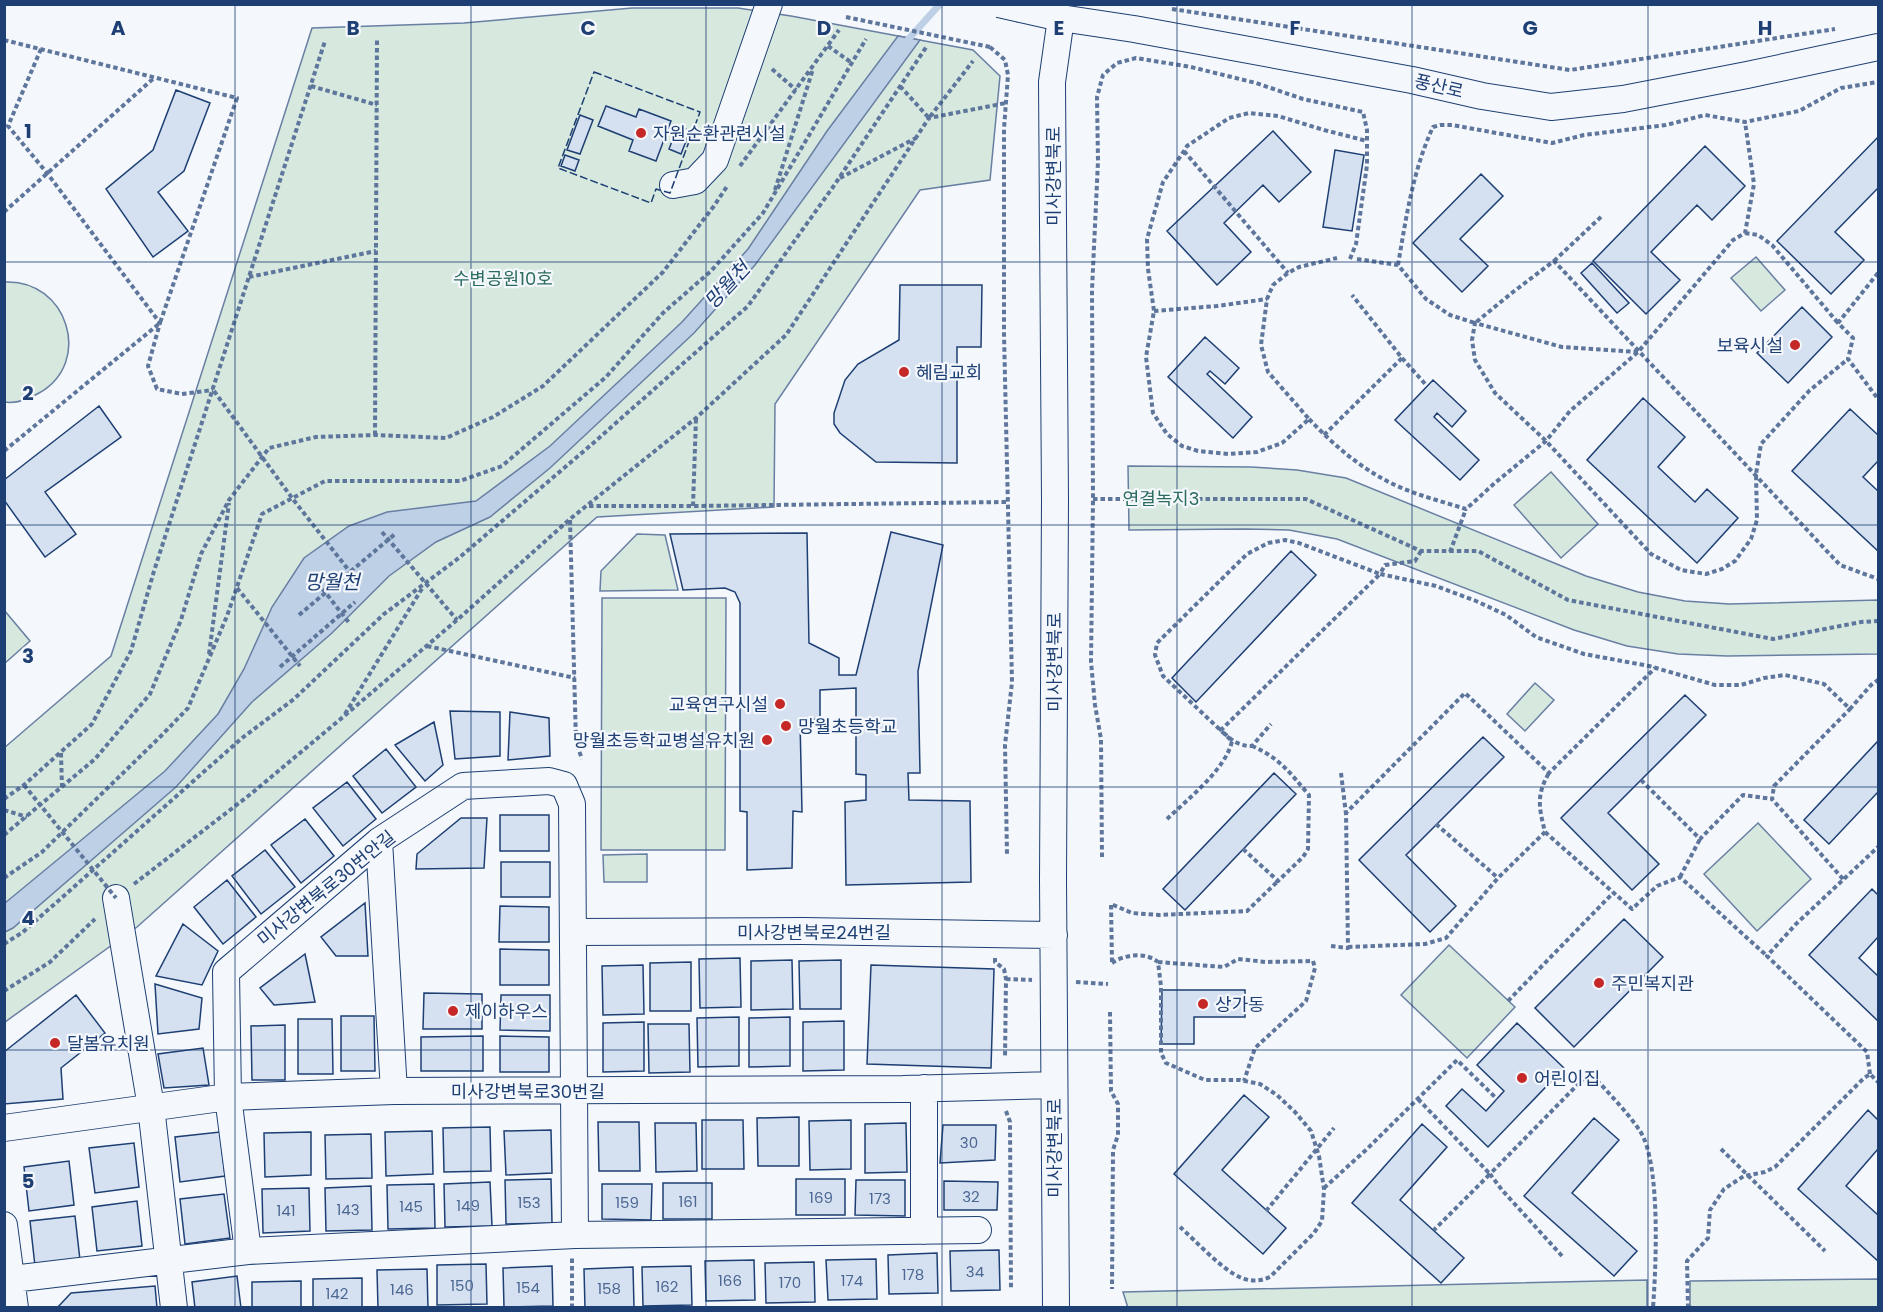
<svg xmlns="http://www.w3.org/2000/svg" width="1883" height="1312" font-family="Poppins,'Noto Sans KR',sans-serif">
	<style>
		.green { fill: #d7e8df; stroke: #687fa3; stroke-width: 1.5 }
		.water { fill: #bed0e5; stroke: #687fa3; stroke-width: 1.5 }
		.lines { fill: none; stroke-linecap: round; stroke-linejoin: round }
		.stream { stroke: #bed0e5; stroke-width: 7 }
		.building { fill: #d5e0f0; stroke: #1d3f73; stroke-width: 1.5 }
		.minor-casing { stroke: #1d3f73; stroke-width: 28 }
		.path { stroke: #5e769c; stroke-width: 4; stroke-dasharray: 4.5 3; stroke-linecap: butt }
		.minor { stroke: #f4f7fb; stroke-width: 26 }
		.minor-bridge-casing { stroke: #1d3f73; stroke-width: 28; stroke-linecap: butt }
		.path-bridge { stroke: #5e769c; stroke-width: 4; stroke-dasharray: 4.5 3; stroke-linecap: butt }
		.minor-bridge { stroke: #f4f7fb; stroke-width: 26 }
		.fence { stroke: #1d3f73; stroke-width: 1.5; stroke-dasharray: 8 3; stroke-linecap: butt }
		.grid { fill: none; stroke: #1d3f73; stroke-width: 1.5; stroke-opacity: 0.55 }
		.poi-dot { fill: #c62828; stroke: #f4f7fb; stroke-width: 2 }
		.labels { text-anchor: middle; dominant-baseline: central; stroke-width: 4.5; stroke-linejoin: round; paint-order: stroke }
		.number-label { font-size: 15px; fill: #4b6792 }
		.street-label { font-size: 18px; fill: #1d3f73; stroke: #f4f7fb }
		.poi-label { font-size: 18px; fill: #1d3f73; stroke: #f4f7fb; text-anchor: start }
		.park-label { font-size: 18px; fill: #2c6c60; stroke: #f4f7fb }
		.water-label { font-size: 20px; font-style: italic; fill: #1d3f73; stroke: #f4f7fb }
		.grid-label { font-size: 20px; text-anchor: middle; font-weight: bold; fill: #1d3f73; stroke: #f4f7fb; stroke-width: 4.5; stroke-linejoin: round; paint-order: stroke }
	</style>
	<rect width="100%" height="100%" fill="#f4f7fb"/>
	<path class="green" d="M632,8h106l53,8 182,34 27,26 -10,104 -70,10 -145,214 -1,103 -177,10 -460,410 -132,95 -1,-274 107,-92 201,-628 152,-5z
		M1756,257l29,33 -24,21 -30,-33z
		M5,282c62,-3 89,80 34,111 -10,6 -23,11 -35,9z
		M1128,466l123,1 46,3 49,8 240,98 52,16 47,9 44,3 149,-4v54l-151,2 -49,-2 -51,-8 -53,-16 -237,-91 -48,-9 -45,-1 -115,1z
		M1551,472l47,52 -37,34 -47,-53z
		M637,534l28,1 13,55 -78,1 1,-20z
		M602,598h124l-1,252h-124z
		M4,610l26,31 -25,22h-1z
		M1535,683l19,17 -29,31 -18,-17z
		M1758,823l53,56 -54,52 -53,-57z
		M647,854v28h-43l-1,-27z
		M1449,945l66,62 -48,51 -66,-63z
		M1878,1279v28l-186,1 -2,-3v-24z
		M1647,1280v28h-519l-5,-16z"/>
	<path class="water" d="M898,36l22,4 -165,225 -61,68 -144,135 -60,49 -54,25 -47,34 -57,57 -80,69 -76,85 -163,141 -8,4v-29l160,-132 53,-57 26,-45 28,-62 32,-49 45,-32 38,-14 89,-11 74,-55 132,-124 66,-73 79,-118z"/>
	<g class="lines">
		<path class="stream" d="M905,43l35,-39"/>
	</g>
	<path class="building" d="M176,90l34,13 -26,68 -26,21 30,39 -35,26 -47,-68 47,-39z
		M606,106l30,11 3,-8 32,12 -15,40 -27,-10 4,-11 -35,-14z
		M580,115l13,5 -13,34 -13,-4z
		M678,126l12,5 -9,23 -12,-5z
		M1273,131l38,41 -32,30 -16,-17 -39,38 27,29 -34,33 -50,-54z
		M1878,137v51l-43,44 29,28 -33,34 -54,-53z
		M1705,146l40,40 -33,34 -15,-15 -46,47 29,28 -34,34 -53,-53z
		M1335,150l29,5 -12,76 -29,-4z
		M565,155l14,5 -4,11 -14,-5z
		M1481,174l22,22 -43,43 28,27 -26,26 -49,-49z
		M1592,263l37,40 -12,10 -36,-40z
		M900,285h82l-1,62h-24v116l-81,-1 -36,-29 -6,-9v-11l11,-33 13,-16 41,-24z
		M1802,307l30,30 -44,46 -31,-30z
		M1205,337l34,31 -14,16 -15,-13 -3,3 45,43 -19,21 -65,-61z
		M1433,380l33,31 -14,16 -15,-14 -3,4 45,43 -19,20 -65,-60z
		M1643,398l42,39 -27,30 37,35 12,-13 31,29 -41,45 -110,-103z
		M99,406l22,31 -76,55 31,42 -31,23 -41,-57v-20z
		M1850,409l28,26v26l-15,16 15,14v60l-86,-80z
		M891,532l52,13 -25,126 2,102h-12l1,27 61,1 1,81 -125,3 -1,-83 21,-2v-25l-10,-1v-86l-36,2v29l-20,1 2,92 -9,-1 -1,57 -45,2v-58l-7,-1v-208l-5,-11 -10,-4 -42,2 -13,-56 137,-1 2,110 30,15v17h17z
		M1291,551l25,24 -120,127 -24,-24z
		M1685,695l21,20 -98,98 51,51 -27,26 -71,-72z
		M450,711l50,1v44l-45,3z
		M510,712l39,6 1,38 -42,4z
		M434,722l9,43 -18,16 -30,-36z
		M1483,737l21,20 -98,98 50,51 -26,26 -71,-72z
		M1878,741v51l-49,52 -25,-24z
		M386,749l30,38 -34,26 -29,-37z
		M1274,773l22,21 -111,116 -22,-21z
		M347,782l29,37 -33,27 -30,-38z
		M500,815h49v36h-49z
		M461,818h26l-3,50 -68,1 1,-15z
		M305,819l29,37 -33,27 -30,-38z
		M265,850l30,37 -34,27 -29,-38z
		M501,862h49v35h-49z
		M227,880l29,37 -33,27 -29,-37z
		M1872,889l6,6v42l-19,21 19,18v45l-69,-66z
		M365,903l3,53h-32l-15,-19z
		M500,906l49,1v35h-50z
		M1624,919l39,38 -89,90 -39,-39z
		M183,924l35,27 -16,34 -46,-9z
		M500,949l49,1v35h-49z
		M305,954l10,48 -41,3 -14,-17z
		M740,958l1,49 -41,1 -1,-49z
		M792,960l1,49 -42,1v-49z
		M841,960v49h-41l-1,-48z
		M691,962v49h-41v-48z
		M643,965l1,49 -41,1 -1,-49z
		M871,965l123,4 -3,99 -124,-4z
		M155,984l47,14 -3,31 -41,5z
		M1162,990h83v27h-51v27h-33z
		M424,993l58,1v35h-59z
		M76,995l29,38 -44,35 2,31 -59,5v-52z
		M501,995h49v36l-50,-1z
		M341,1016h33l1,55h-34z
		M739,1017v49l-41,1 -1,-49z
		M790,1017v49l-41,1v-49z
		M298,1019h34l1,55h-35z
		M844,1021v49l-41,1v-49z
		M644,1022v49l-41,1v-49z
		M1517,1023l47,45 -76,79 -42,-41 16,-17 24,22 18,-20 -27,-26z
		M648,1024h41l1,48 -41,1z
		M285,1025v55h-33l-1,-54z
		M483,1036v35h-62v-34z
		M500,1036l49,1v35h-49z
		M203,1048l6,37 -45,3 -6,-34z
		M1244,1095l25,22 -47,53 64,58 -23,26 -89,-80z
		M1868,1110l10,10v29l-32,37 32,29v46l-80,-72z
		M799,1117v49h-41l-1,-48z
		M1594,1118l25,22 -47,53 65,58 -23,25 -90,-80z
		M702,1120h41l1,49h-42z
		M851,1120v49l-41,1 -1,-49z
		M598,1122h41l1,49h-41z
		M655,1123h41l1,48 -41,1z
		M906,1123l1,49 -42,1v-49z
		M1422,1124l25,23 -47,53 64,58 -23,25 -89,-80z
		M943,1125h53l-1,35 -55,3z
		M490,1127l1,44 -47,1 -1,-44z
		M551,1130l1,43 -46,2 -2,-44z
		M432,1131l1,43 -47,2 -1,-44z
		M220,1132l5,44 -45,6 -5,-45z
		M311,1132v43l-46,2 -1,-44z
		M371,1134l1,44 -46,1 -1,-44z
		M134,1143l5,44 -44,6 -6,-45z
		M69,1161l5,44 -45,6 -5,-44z
		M551,1179l1,44 -46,1 -1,-44z
		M796,1179h49v36h-49z
		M856,1180h49v36l-50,-1z
		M944,1181l54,1 -1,28h-53z
		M490,1182l2,44 -47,1 -1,-43z
		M663,1183h49v36h-49z
		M434,1184l1,44 -47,1 -1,-44z
		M602,1184h50l-1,36 -49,-1z
		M371,1186l1,44 -46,1 -1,-43z
		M309,1188l1,43 -47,2 -1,-44z
		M224,1194l6,44 -45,6 -5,-45z
		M137,1201l5,45 -45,5 -5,-44z
		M75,1216l5,44 -45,6 -5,-45z
		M999,1250l1,40 -49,1 -1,-40z
		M937,1253l1,40 -49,1 -1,-39z
		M876,1259l1,40 -49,1 -2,-40z
		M754,1260l1,40 -49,1 -1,-40z
		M814,1262l1,40 -49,1 -1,-40z
		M486,1264l1,40 -50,1v-40z
		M552,1266l1,40 -49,1 -1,-39z
		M691,1266l1,39 -49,1 -1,-39z
		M633,1267l1,40 -49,1 -1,-39z
		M427,1269l1,39h-50l-1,-38z
		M237,1276l4,32h-46l-3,-26z
		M362,1278v30h-49v-29z
		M301,1281v27h-49v-26z
		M155,1286l2,22h-100l14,-15z"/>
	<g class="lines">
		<g class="minor-casing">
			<path id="minor" d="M1021,9l40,9 73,11 278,51 70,16 69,11 72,-8 124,-24 131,-28
				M673,185l22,-4 20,-21 54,-156
				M379,841l15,250
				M116,898l35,209 23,201
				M574,932l229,-1 251,4
				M4,1128l224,-31 166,-6 509,-2 151,-4
				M4,1225l11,83
				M924,1231v-143
				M248,1251l-20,-154 -2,-125 153,-131 84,-55 86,-5 15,4 8,19 3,431
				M4,1280l244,-29 327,-16 403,-5
				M1056,1308l-3,-428 2,-380 -3,-418 9,-64"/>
		</g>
		<path class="path" d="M1172,9l398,61 265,-41
			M4,40l233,58 -77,225 -156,128
			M828,46l24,17
			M990,47l15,13 3,15 -4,54v205l8,348 -7,63 2,109
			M41,49l-33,77 39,47 113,150 -12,43 9,23 25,5 31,-4
			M772,69l24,21
			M311,86l66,19
			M900,86l29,32 44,-57
			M1184,151l104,122
			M740,166l99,-136
			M840,178l76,-40
			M775,190l38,-121
			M4,212l150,-134
			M1745,233l13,2 14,10 66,78
			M1350,259l6,-15 11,-79v-24
			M1357,259l41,6 28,34 24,16 25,8 38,-31 41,-31 286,304 38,14
			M1554,261l49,-46
			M1398,265c8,-47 15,-95 35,-138l7,-2h12l100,18 32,-8 82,-10 39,-10 40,7 54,-11 42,-23 37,-6
			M1878,273l-40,50 15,15 -5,21 30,40
			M249,277l127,-26
			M1154,311l63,-5 50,-7
			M1638,352l-76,-5 -87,-24 -3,17 3,20 20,33 51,48 105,113 30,16 25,4 16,-5 13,-8 16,-22 6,-19 -1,-46 5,-30 48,-53 39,-32
			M1402,358l25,28
			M214,391l78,107 66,84
			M1309,419c21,22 43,42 69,57 26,16 59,24 88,33l30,-27 50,-41 24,-30 68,-59 95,-112 12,-7 9,-49 -9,-62
			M375,435l2,-395
			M1324,435l78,-77 -50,-63
			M1093,499h213l115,52h57l90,49 205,39 88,-17 17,-1
			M589,506h104l315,-4
			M693,506l3,-88
			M570,520l6,222 6,17
			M382,532l75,88
			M1421,551l-6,10 -30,4 -5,9 56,12 40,15 30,14 30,22 48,17 65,12 66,19h26l23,-7 21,-3 39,9 26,25 21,-24 7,-5
			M1450,552l16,-43
			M318,583l32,41
			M237,588l63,78
			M299,615l96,-81
			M427,646l148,32
			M209,654l20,-151
			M280,667l75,-65
			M345,714l78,-127
			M61,753l1,34
			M1341,773l5,41
			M1641,780l59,59 43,-44 29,4
			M4,799l20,-14 68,-61 39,-73 23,-80 171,-530
			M4,810l23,7
			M1167,819c21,-20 59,-50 65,-78l-69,-65 -8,-21 2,-12 90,-89 21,-11 17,-3 14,3 81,31 -159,156c10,10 17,16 31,16l19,-22
			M1436,824l62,54
			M1545,832l87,77 25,-23 23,-9 87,79
			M4,835l91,-76 55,-65 31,-74 20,-66 28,-54 40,-52 47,-11 59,-2 71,3 47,-21 50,-31 120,-114 51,-66 14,-21
			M1243,849l35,32 25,-24 5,-8 1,-54c-19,-22 -29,-37 -57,-49
			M1102,857l-1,-118 -6,-34 -4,-43 2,-163 -1,-209 6,-129 -1,-64 6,-22 14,-12 19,-5 55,9 65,16 47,16 60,13 4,18v11l-43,-11 -46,-14 -29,-3 -20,5 -42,28 -3,5 -21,31 -16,57 1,30 6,42 -8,46 7,56 14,21 15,12 16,5 30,3 29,-2 25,-9 27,-24 -41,-47 -7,-27 6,-46 6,-14 15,-12 11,-6 38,-9
			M1680,877l20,-38
			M4,878l38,-26 119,-116 27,-28 39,-92 35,-102 63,-33h135l42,-15 104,-89 57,-64 48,-42 52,-58 103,-174
			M1843,879l-71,-80 2,-13 76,-77
			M134,884l118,-91 91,-76 114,-97 113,-101 126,-101 90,-83 143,-217 77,-15
			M4,944l19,-12 219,-194 52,-39 90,-85 76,-57 131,-112 157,-139 85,-119 94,-141
			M1331,946l17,2 -2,-135 119,-120 84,80 106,-105
			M1348,947l77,-3 21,-6 52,-60 47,-46c-6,-24 -9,-37 4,-59
			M995,958v4l9,7 2,10 -1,79
			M1112,962l-1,-58 21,9 27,2 88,-4 31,-30
			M1158,962l66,5 14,-8 28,3 47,-1 2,7 -9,33 -51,47 -11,33
			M1112,963c13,-9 34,-11 46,-1l3,24v67l5,10 39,17h35l20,4 17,11 18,17 16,19 8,25 5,33 -2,32 -8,12 -44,44c-9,4 -18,5 -28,1 -19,-7 -46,-37 -62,-51
			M1006,979l26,1
			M1076,982l32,2
			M4,991l46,-29 45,-43
			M1508,1001l105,-108
			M1110,1012l1,79 7,13v31l-5,15 -1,139
			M1870,1074l-3,-22 -100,-96 29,-32 82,-77
			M1418,1099l72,75 -56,56
			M1006,1111l4,11 1,168
			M1721,1149l104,102
			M1324,1188l43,-39 90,-89 40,39
			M1266,1211l68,-83
			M1562,1256l-60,-66 -12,-16 100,-102c16,19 36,38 50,59 21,32 16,136 13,177
			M572,1308v-50
			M1688,1308l-1,-47 21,-23 2,-28 14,-21 20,-13 21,-4 10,-5 88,-88 7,-5 8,8"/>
		<use href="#minor" class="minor"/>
		<g class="minor-bridge-casing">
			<path id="minor-bridge" d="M999,4l22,5"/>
		</g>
		<path class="path-bridge" d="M846,17l144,30
			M24,785l92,113"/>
		<use href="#minor-bridge" class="minor-bridge"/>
		<path class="fence" d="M594,72l106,40 -30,81 -14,-4 -5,14 -93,-35z"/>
	</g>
	<path class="grid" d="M235,4v1304M471,4v1304M706,4v1304M942,4v1304M1177,4v1304M1412,4v1304M1648,4v1304M4,262h1874M4,525h1874M4,787h1874M4,1050h1874"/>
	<g class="poi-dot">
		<circle cx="641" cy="133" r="6"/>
		<circle cx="1795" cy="345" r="6"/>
		<circle cx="904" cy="372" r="6"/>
		<circle cx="780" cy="704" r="6"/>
		<circle cx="786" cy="726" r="6"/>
		<circle cx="767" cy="740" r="6"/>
		<circle cx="1599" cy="983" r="6"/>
		<circle cx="1203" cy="1004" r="6"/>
		<circle cx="453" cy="1011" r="6"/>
		<circle cx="55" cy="1043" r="6"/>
		<circle cx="1522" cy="1078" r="6"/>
	</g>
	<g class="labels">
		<g class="number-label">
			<text x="969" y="1142">30</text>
			<text x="971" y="1196">32</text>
			<text x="821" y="1197">169</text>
			<text x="880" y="1198">173</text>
			<text x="688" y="1201">161</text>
			<text x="529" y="1202">153</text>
			<text x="627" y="1202">159</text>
			<text x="468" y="1205">149</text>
			<text x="411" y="1206">145</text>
			<text x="348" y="1209">143</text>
			<text x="286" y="1210">141</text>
			<text x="975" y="1271">34</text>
			<text x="913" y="1274">178</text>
			<text x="730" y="1280">166</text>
			<text x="852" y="1280">174</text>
			<text x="790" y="1282">170</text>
			<text x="462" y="1285">150</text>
			<text x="667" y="1286">162</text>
			<text x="528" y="1287">154</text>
			<text x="609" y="1288">158</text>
			<text x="402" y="1289">146</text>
			<text x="337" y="1293">142</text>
		</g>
		<g class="street-label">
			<text transform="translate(1439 86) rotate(13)">풍산로</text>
			<text transform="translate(1053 176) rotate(-90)">미사강변북로</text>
			<text transform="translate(1054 662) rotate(-90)">미사강변북로</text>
			<text transform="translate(326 888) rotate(-39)">미사강변북로30번안길</text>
			<text x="814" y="932">미사강변북로24번길</text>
			<text x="528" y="1091">미사강변북로30번길</text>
			<text transform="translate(1054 1148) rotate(-90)">미사강변북로</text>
		</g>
		<g class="poi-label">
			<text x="653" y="133">자원순환관련시설</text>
			<text x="1783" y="345" text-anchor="end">보육시설</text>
			<text x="916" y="372">혜림교회</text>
			<text x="768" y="704" text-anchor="end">교육연구시설</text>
			<text x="798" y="726">망월초등학교</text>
			<text x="755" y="740" text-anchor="end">망월초등학교병설유치원</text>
			<text x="1611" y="983">주민복지관</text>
			<text x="1215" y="1004">상가동</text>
			<text x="465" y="1011">제이하우스</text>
			<text x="67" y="1043">달봄유치원</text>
			<text x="1534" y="1078">어린이집</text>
		</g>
		<g class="park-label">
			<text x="503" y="278">수변공원10호</text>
			<text x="1161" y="498">연결녹지3</text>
		</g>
		<g class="water-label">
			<text transform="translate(727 285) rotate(-47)">망월천</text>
			<text x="332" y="582">망월천</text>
		</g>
	</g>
	<g class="grid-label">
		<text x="118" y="35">A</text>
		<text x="353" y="35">B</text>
		<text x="588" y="35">C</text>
		<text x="824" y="35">D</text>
		<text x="1059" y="35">E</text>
		<text x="1295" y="35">F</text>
		<text x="1530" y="35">G</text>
		<text x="1765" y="35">H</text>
		<text x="28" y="138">1</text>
		<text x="28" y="400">2</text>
		<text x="28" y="663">3</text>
		<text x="28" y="925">4</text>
		<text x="28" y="1188">5</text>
	</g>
	<rect width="1883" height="1312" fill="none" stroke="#1d3f73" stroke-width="12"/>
</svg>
